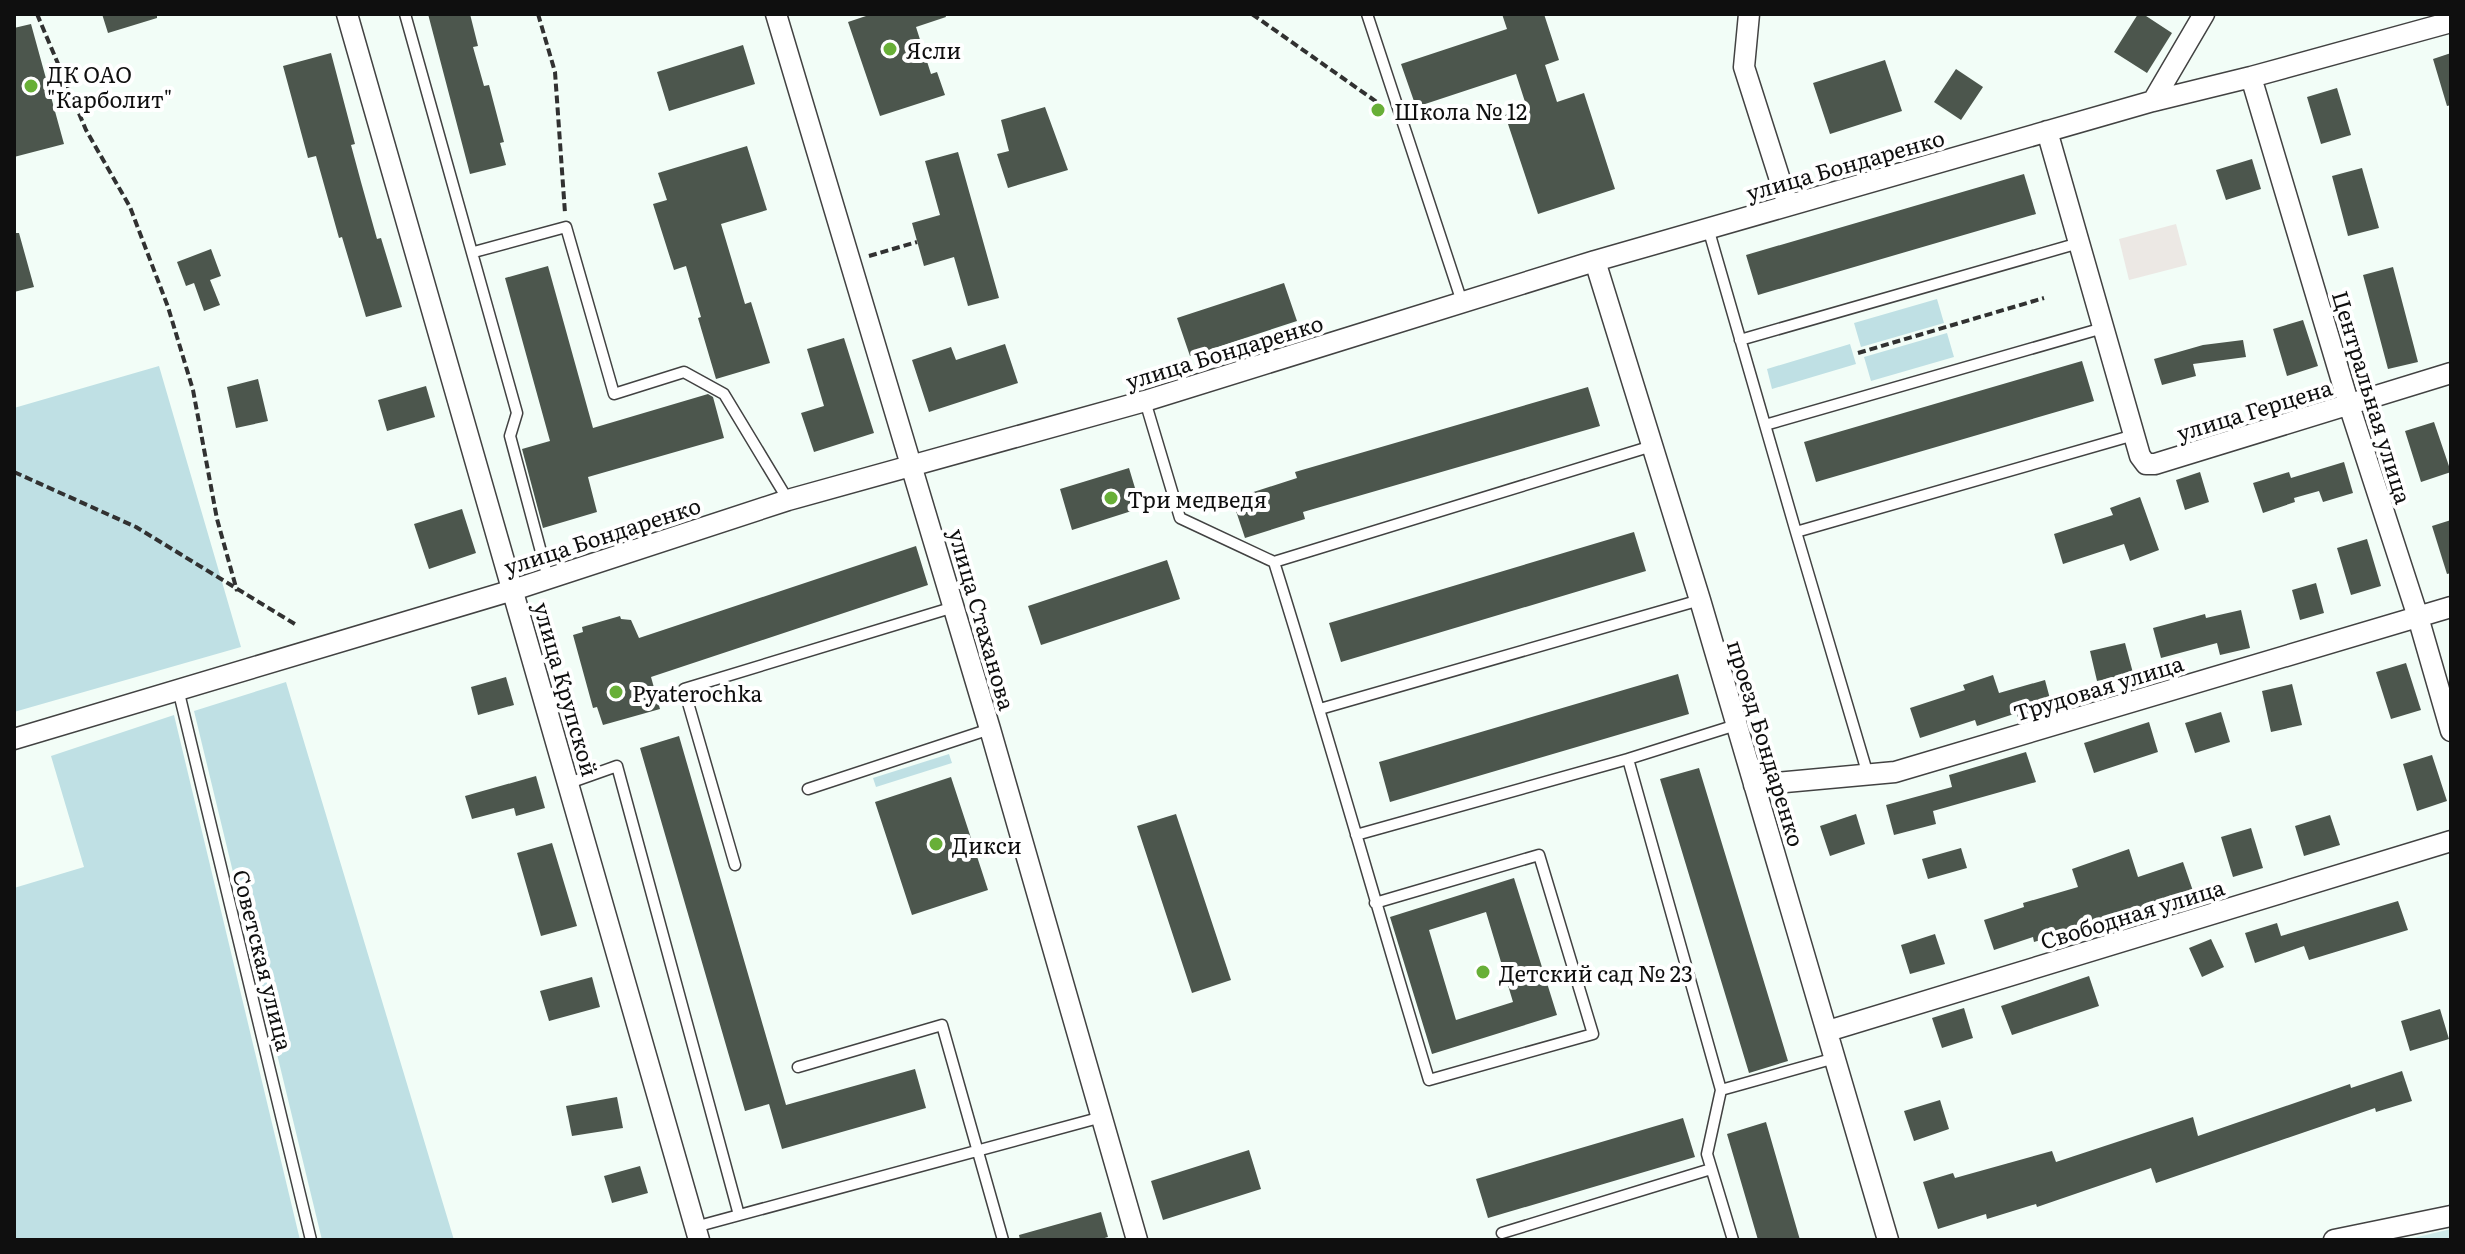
<svg xmlns="http://www.w3.org/2000/svg" width="2465" height="1254" font-family="Literata,serif">
	<style>
		.industrial { fill: #ece8e4 }
		.green { fill: #bfe0e4 }
		.pitch { fill: #cdeae9 }
		.building { fill: #4c564d; fill-rule: evenodd }
		.lines { fill: none; stroke-linecap: round; stroke-linejoin: round }
		.lane-casing { stroke: #424242; stroke-width: 13 }
		.street-casing { stroke: #424242; stroke-width: 23 }
		.path { stroke: #313131; stroke-width: 4; stroke-dasharray: 8 4; stroke-linecap: butt }
		.lane { stroke: #fff; stroke-width: 10 }
		.street { stroke: #fff; stroke-width: 20 }
		.poi-dot { fill: #68af37; stroke: #fff; stroke-width: 3 }
		.labels { text-anchor: middle; dominant-baseline: central; stroke-width: 8; stroke-linejoin: round; paint-order: stroke }
		.poi-label { font-size: 22px; fill: #0f0f0f; stroke: #fff; text-anchor: start }
		.street-label { font-size: 22px; fill: #0f0f0f; stroke: #fff }
	</style>
	<rect width="100%" height="100%" fill="#f2fdf7"/>
	<path class="industrial" d="M2176,224l11,41 -58,15 -10,-41z"/>
	<path class="green" d="M1937,299l7,24 -83,24 -7,-24z
		M1947,333l7,24 -83,24 -7,-24z
		M1850,344l6,20 -84,25 -5,-20z
		M159,366l82,281 -227,65v-304z
		M286,682l168,558h-132l-128,-529z
		M174,715l126,525h-286v-352l70,-21 -33,-111z
		M949,754l3,9 -76,24 -3,-9z"/>
	<path class="pitch" d="M2451,1229v11h-46z"/>
	<path class="building" d="M102,14h55v4l-49,15z
		M428,14h42l8,32 -5,1 11,39 5,-1 15,57 -4,1 6,22 -36,9z
		M872,14h73l1,3 -30,10 15,47 6,-2 8,23 -65,21 -32,-94z
		M1502,14h42l15,46 -14,5 12,37 27,-9 31,96 -77,25 -33,-99 22,-7 -11,-34 -100,33 -15,-43 106,-35z
		M2138,14h5l29,19 -25,40 -33,-21z
		M31,24l33,120 -50,13v-129z
		M743,45l12,39 -86,27 -12,-39z
		M331,53l24,91 -4,1 10,37 16,57 4,-1 21,69 -36,10 -24,-80 -3,1 -23,-82 -8,2 -25,-92z
		M2451,53v52l-4,1 -14,-47z
		M1885,60l17,51 -72,23 -17,-51z
		M1956,69l27,18 -22,33 -27,-18z
		M2337,88l14,47 -30,9 -14,-47z
		M1045,107l23,63 -60,18 -11,-34 12,-3 -8,-31z
		M747,146l20,64 -46,14 24,80 6,-2 19,61 -54,16 -18,-61 3,-1 -15,-51 -12,4 -21,-66 14,-4 -9,-27z
		M958,152l41,146 -31,8 -14,-49 -30,9 -12,-43 28,-8 -15,-54z
		M2252,159l9,30 -35,11 -10,-30z
		M2362,168l17,60 -31,8 -16,-60z
		M2024,174l12,40 -278,81 -12,-40z
		M14,233h5l15,54 -20,5z
		M211,249l10,27 -11,4 10,25 -16,6 -10,-28 -8,3 -9,-24z
		M548,266l45,162 115,-34 5,3 11,41 -136,39 9,35 -54,16 -21,-79 28,-8 -45,-163z
		M2393,267l25,95 -30,7 -25,-94z
		M1284,283l13,38 -107,35 -13,-38z
		M2303,320l15,46 -31,10 -14,-47z
		M844,338l30,95 -60,19 -13,-39 23,-7 -17,-57z
		M2243,340l3,17 -53,7 3,12 -34,9 -8,-26 49,-14z
		M1005,344l13,39 -89,29 -17,-52 39,-13 5,13z
		M2082,361l12,40 -278,81 -12,-40z
		M258,379l10,42 -32,7 -9,-41z
		M426,386l9,31 -48,14 -9,-31z
		M1588,387l12,39 -297,86 2,7 -60,19 -13,-39 65,-21 -2,-6z
		M2434,422l17,50 -30,10 -16,-51z
		M2344,462l9,31 -30,9 -4,-11 -25,7 1,4 -32,11 -10,-30 36,-11 2,6z
		M1129,468l12,40 -69,22 -12,-41z
		M2200,472l9,30 -24,8 -9,-30z
		M2140,497l19,53 -29,11 -6,-17 -61,20 -9,-30 59,-19 -3,-7z
		M462,509l14,44 -47,16 -15,-45z
		M2451,520v53l-4,1 -15,-48z
		M1634,532l12,39 -305,91 -12,-39z
		M2367,539l14,47 -30,9 -14,-47z
		M916,546l12,39 -277,92 9,32 -57,16 -6,-18 -4,1 -20,-73 10,-3 -1,-5 38,-11 1,3 10,1 8,18z
		M1167,560l13,39 -139,46 -13,-39z
		M2316,583l8,30 -24,7 -8,-30z
		M2241,610l9,38 -30,7 -3,-12 -56,15 -8,-30 52,-14 1,4z
		M2125,643l8,30 -36,8 -7,-30z
		M2406,663l15,47 -30,9 -15,-47z
		M1678,674l11,40 -299,88 -11,-40z
		M1993,675l6,18 46,-13 8,30 -35,10 -1,-7 -40,13 -2,-6 -55,18 -10,-30 55,-18 -2,-5z
		M506,677l8,28 -36,10 -7,-28z
		M2292,684l10,41 -31,7 -9,-41z
		M2221,712l9,30 -35,11 -10,-30z
		M2149,722l9,30 -64,21 -10,-30z
		M679,736l107,369 129,-36 11,39 -144,41 -13,-45 -24,7 -105,-363z
		M2026,752l10,30 -103,29 3,13 -42,11 -8,-30 66,-18 -3,-12z
		M2432,755l15,46 -30,10 -14,-47z
		M1699,768l89,293 -39,12 -89,-294z
		M536,776l9,32 -29,8 -2,-8 -42,11 -7,-23z
		M951,777l37,113 -76,25 -37,-113z
		M1176,814l55,166 -39,13 -55,-167z
		M1856,814l9,30 -35,12 -10,-30z
		M2330,815l10,30 -36,11 -9,-30z
		M2251,828l12,40 -30,9 -12,-40z
		M552,843l25,83 -36,10 -24,-83z
		M1961,848l6,20 -39,11 -6,-20z
		M2129,849l9,28 45,-15 10,29 -45,15 2,5 -58,19 -2,-5 -56,17 -1,-5 -39,13 -10,-30 40,-13 -1,-4 55,-16 -6,-18z
		M1514,878l43,137 -125,39 -42,-137zM1486,912l27,90 -57,18 -27,-90z
		M2398,901l10,29 -99,30 -5,-14 -49,17 -10,-30 32,-10 4,13z
		M1935,934l10,30 -35,10 -9,-29z
		M2211,939l13,28 -22,10 -13,-29z
		M2089,976l10,30 -87,29 -11,-29z
		M592,977l8,30 -51,14 -9,-30z
		M1964,1008l9,30 -31,10 -10,-30z
		M2440,1009l9,30 -39,12 -9,-30z
		M2402,1071l10,30 -36,11 -1,-4 -219,75 -5,-15 -114,39 -1,-3 -49,15 -1,-5 -48,15 -15,-47 30,-9 2,5 97,-27 4,11 137,-45 5,19 152,-52 1,4z
		M617,1097l6,31 -51,8 -6,-30z
		M1940,1100l9,29 -35,12 -10,-30z
		M1683,1118l12,39 -207,61 -12,-39z
		M1766,1122l34,118h-42l-31,-106z
		M1249,1150l12,39 -98,31 -12,-39z
		M640,1166l8,27 -36,10 -8,-27z
		M1101,1212l7,25 -10,3h-78l-1,-5z"/>
	<g class="lines">
		<g class="lane-casing">
			<path id="lane" d="M405,14l112,399 -7,23 38,142
				M1367,14l95,288
				M1708,228l88,304 338,-97
				M474,252l92,-25 48,167 70,-22 40,22 64,106
				M1740,340l339,-97
				M1145,401l35,117 94,44c54,172 103,346 155,518l164,-46 -54,-179 -164,48
				M1765,425l338,-97
				M1796,532l72,243
				M1274,562l378,-116
				M178,689l133,551
				M1320,709l380,-109
				M569,783l48,-17 122,449
				M808,789l182,-60
				M1356,835l272,-76
				M735,865l-51,-176 270,-82
				M798,1067l144,-42 61,215
				M1721,1090l114,-32
				M695,1227l407,-110
				M1502,1233l209,-64
				M1733,1240l-26,-86 14,-64 -93,-331 108,-34"/>
		</g>
		<g class="street-casing">
			<path id="street" d="M347,14l352,1226
				M776,14l214,715 147,511
				M1749,14l-5,53 44,138
				M2251,77l98,328 69,212 33,114
				M2153,101l51,-87
				M2047,131l93,325 6,8h9l296,-91
				M1595,261l105,339 188,640
				M14,739l499,-149 275,-90 357,-99 450,-140 558,-160 98,-24 200,-55
				M1754,785l141,-13 556,-165
				M1828,1031l623,-190
				M2334,1240l117,-24"/>
		</g>
		<path class="path" d="M37,14l49,116 44,77 38,100 25,83 24,129 20,72
			M538,14l17,58 10,141
			M1252,14l129,91
			M869,256l48,-14
			M1858,353l186,-55
			M14,472l122,55 162,99"/>
		<use href="#lane" class="lane"/>
		<use href="#street" class="street"/>
	</g>
	<g class="poi-dot">
		<circle cx="890" cy="49" r="8"/>
		<circle cx="31" cy="86" r="8"/>
		<circle cx="1378" cy="110" r="8"/>
		<circle cx="1111" cy="498" r="8"/>
		<circle cx="616" cy="692" r="8"/>
		<circle cx="936" cy="844" r="8"/>
		<circle cx="1483" cy="972" r="8"/>
	</g>
	<g class="labels">
		<g class="poi-label">
			<text x="906" y="49">Ясли</text>
			<text x="47" y="73">ДК ОАО<tspan x="47" dy="25">"Карболит"</tspan></text>
			<text x="1394" y="110">Школа № 12</text>
			<text x="1127" y="498">Три медведя</text>
			<text x="632" y="692">Pyaterochka</text>
			<text x="952" y="844">Дикси</text>
			<text x="1499" y="972">Детский сад № 23</text>
		</g>
		<g class="street-label">
			<text transform="translate(1845 164) rotate(-16)">улица Бондаренко</text>
			<text transform="translate(1224 351) rotate(-17)">улица Бондаренко</text>
			<text transform="translate(2373 397) rotate(73)">Центральная улица</text>
			<text transform="translate(2254 409) rotate(-17)">улица Герцена</text>
			<text transform="translate(602 535) rotate(-18)">улица Бондаренко</text>
			<text transform="translate(983 619) rotate(74)">улица Стаханова</text>
			<text transform="translate(2098 687) rotate(-17)">Трудовая улица</text>
			<text transform="translate(567 689) rotate(74)">улица Крупской</text>
			<text transform="translate(1767 743) rotate(73)">проезд Бондаренко</text>
			<text transform="translate(2132 913) rotate(-17)">Свободная улица</text>
			<text transform="translate(264 960) rotate(76)">Советская улица</text>
		</g>
	</g>
	<rect width="2465" height="1254" fill="none" stroke="#0f0f0f" stroke-width="32"/>
</svg>
